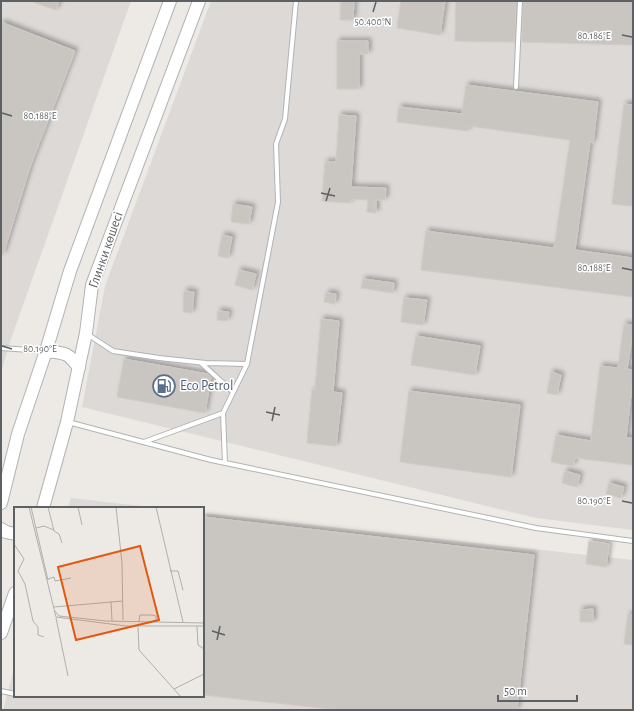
<svg xmlns="http://www.w3.org/2000/svg" width="634" height="711" font-family="'Alegreya Sans',sans-serif">
	<style>
		.industrial { fill: #dcd9d7 }
		.building { fill: #c9c5c1; stroke: #d1cbc4; filter: url(#shadow) }
		.lines { fill: none; stroke-linecap: round; stroke-linejoin: round }
		.service-casing { stroke: #b0b3b5; stroke-width: 6 }
		.secondary-casing { stroke: #afb3b6; stroke-width: 14 }
		.service { stroke: #fff; stroke-width: 4 }
		.secondary { stroke: #fff; stroke-width: 12 }
		.ticks { fill: none; stroke: #5d6163; stroke-width: 1.5 }
		.labels { text-anchor: middle; dominant-baseline: central; stroke-width: 3; stroke-linejoin: round; paint-order: stroke }
		.street-label { font-size: 14px; fill: #5d6163; stroke: #fff }
		.service-label { font-size: 14px; fill: #4e5e75; stroke: #fff; text-anchor: start }
		.inset-road { fill: none; stroke: #afafad; stroke-width: 1 }
		.view { fill: #e15910; fill-opacity: 0.15; stroke: #e15910; stroke-width: 2 }
		.inset-edge { fill: none; stroke: #5d6163; stroke-width: 2 }
		.ticks-label { font-size: 10px; text-anchor: middle; fill: #5d6163; stroke: #fff; stroke-width: 3; stroke-linejoin: round; paint-order: stroke }
	</style>
	<defs>
		<filter id="shadow"><feDropShadow dx="3" dy="-3" stdDeviation="2" flood-color="#0004"/></filter>
	</defs>
	<rect width="100%" height="100%" fill="#edeae5"/>
	<path class="industrial" d="M1,1h130l-120,338 -10,33z
		M211,1h422v529l-97,-12 -454,-111 23,-121z
		M71,498l87,10h-90z
		M203,513l430,47v150h-630l12,-45v31h188z"/>
	<path class="building" d="M33,1h26l-3,9 -23,-8z
		M341,1h13l-1,19h-13z
		M401,1h44l-5,34 -43,-7z
		M456,1h60l-1,41 -60,-1z
		M523,1h110v44l-111,-3z
		M1,22l74,29 -45,116 -27,88 -2,-1z
		M337,41h31v13h-9v35h-22z
		M466,85l132,17 -5,41 -3,-1 -15,108 58,8v39l-212,-27 5,-39 128,17 16,-108 -101,-14 -1,5 -71,-9 2,-15 63,7z
		M624,104l9,1v101l-21,-2z
		M339,115l17,1 -5,71 35,1 -1,12h-9v13l-9,-1 1,-12 -17,-1 -1,4 -28,-2 3,-39h11z
		M233,204l19,3 -3,17 -18,-2z
		M222,235l10,2 -4,21 -10,-2z
		M239,270l17,4 -4,16 -17,-5z
		M363,279l31,4 -1,10 -32,-5z
		M184,291l10,1 -2,21 -9,-1z
		M326,293l10,1 -1,10 -11,-2z
		M404,298l23,2 -4,25 -22,-3z
		M218,311l11,1 -2,9 -10,-1z
		M321,319l18,2 -6,71 9,1 -6,53 -29,-3 5,-53h3z
		M624,324l9,1v8l-6,36 6,1v7l-7,61h7v27l-58,-7 -2,8 -22,-4 5,-27 35,6 9,-75 18,2z
		M416,336l64,10 -5,29 -64,-10z
		M124,359l84,15 3,3 -6,36 -88,-16z
		M551,372l10,3 -4,20 -10,-2z
		M409,391l111,14 -9,72 -111,-15z
		M565,471l15,4 -3,12 -15,-4z
		M609,483l15,4 -3,11 -15,-4z
		M203,517l331,38 -17,155h-178l-136,-15z
		M589,541l20,3 -3,23 -20,-3z
		M593,609v13h-13v-12z
		M628,614l5,1v30l-9,-1z"/>
	<g class="lines">
		<g class="service-casing">
			<path id="service" d="M516,87l4,-86
				M87,334l26,17 46,7 47,5 41,1
				M1,348l44,3
				M201,363l32,29
				M68,422l143,38 325,68 97,13
				M144,442l79,-29
				M225,463l-2,-50 24,-49 31,-162 -2,-58 9,-25 11,-118
				M1,691l14,3"/>
		</g>
		<g class="secondary-casing">
			<path id="secondary" d="M46,351c19,2 22,1 33,17
				M1,503l17,-69 28,-83 24,-80 100,-270
				M43,508l24,-86 19,-89 6,-48 107,-284
				M1,529l5,3 9,2
				M1,633l14,-40"/>
		</g>
		<use href="#service" class="service"/>
		<use href="#secondary" class="secondary"/>
	</g>
	<path class="ticks" d="M373,12l3,-10M622,35l10,2M2,113l10,3M321,193l14,3M326,201l4,-13M622,268l10,2M2,346l10,3M266,412l14,3M272,421l3,-14M622,501l10,2M212,631l13,4M217,640l3,-14"/>
	<defs>
		<g id="fuel-ring" transform="scale(1.15)"><circle r="9.5" fill="#fff" stroke="#5c6f8a" stroke-width="1.5"/><path d="M-5.5-6h7V0h2V4h1.3V-2.5L3-4.5l.8-.8L6-3V5H2.5V1h-1V6h-7ZM-4.2-4.7v3.2H.2V-4.7Z" fill="#5c6f8a"/></g>
	</defs>
	<g fill-rule="evenodd">
		<use href="#fuel-ring" x="164" y="386"/>
	</g>
	<g class="labels">
		<g class="street-label">
			<text transform="translate(106 250) rotate(-71)">Глинки көшесі</text>
		</g>
		<g class="service-label">
			<text x="180" y="386">Eco Petrol</text>
		</g>
	</g>
	<g transform="translate(14 507)">
		<rect width="190" height="190" fill="#edeae5"/>
		<path class="inset-road" d="M15,0l27,110 70,9h78M17,0l17,73M34,0l6,24 5,3 3,9M64,0l4,18M102,0l6,56 1,57M142,0l27,115M22,21l8,-2 10,4M0,37l10,15 -6,12 7,13 8,37 5,6v8l6,2M156,64h8l5,19M34,72l6,-2 1,4 16,-3M97,94l1,20M40,100l69,-6M41,104l4,5 47,5 98,2M42,111l12,58M125,114l1,-6h12l4,1v6M183,119l1,19 6,4M124,120l1,23 42,47M160,182l30,-15"/>
		<path class="view" d="M126,39l19,74 -83,20 -18,-73z"/>
		<rect width="190" height="190" class="inset-edge"/>
	</g>
	<g class="ticks-label">
		<text x="373" y="25">50.400°N</text>
		<text x="594" y="39">80.186°E</text>
		<text x="40" y="119">80.188°E</text>
		<text x="594" y="271">80.188°E</text>
		<text x="40" y="352">80.190°E</text>
		<text x="594" y="504">80.190°E</text>
	</g>
	<rect width="634" height="711" fill="none" stroke="#5d6163" stroke-width="4"/>
	<path d="M498 695v6h79v-6" fill="none" stroke="#5d6163" stroke-width="2"/>
	<text x="504" y="695" font-size="12" fill="#5d6163" stroke="#ffffff" stroke-width="3" paint-order="stroke">50 m</text>
</svg>
